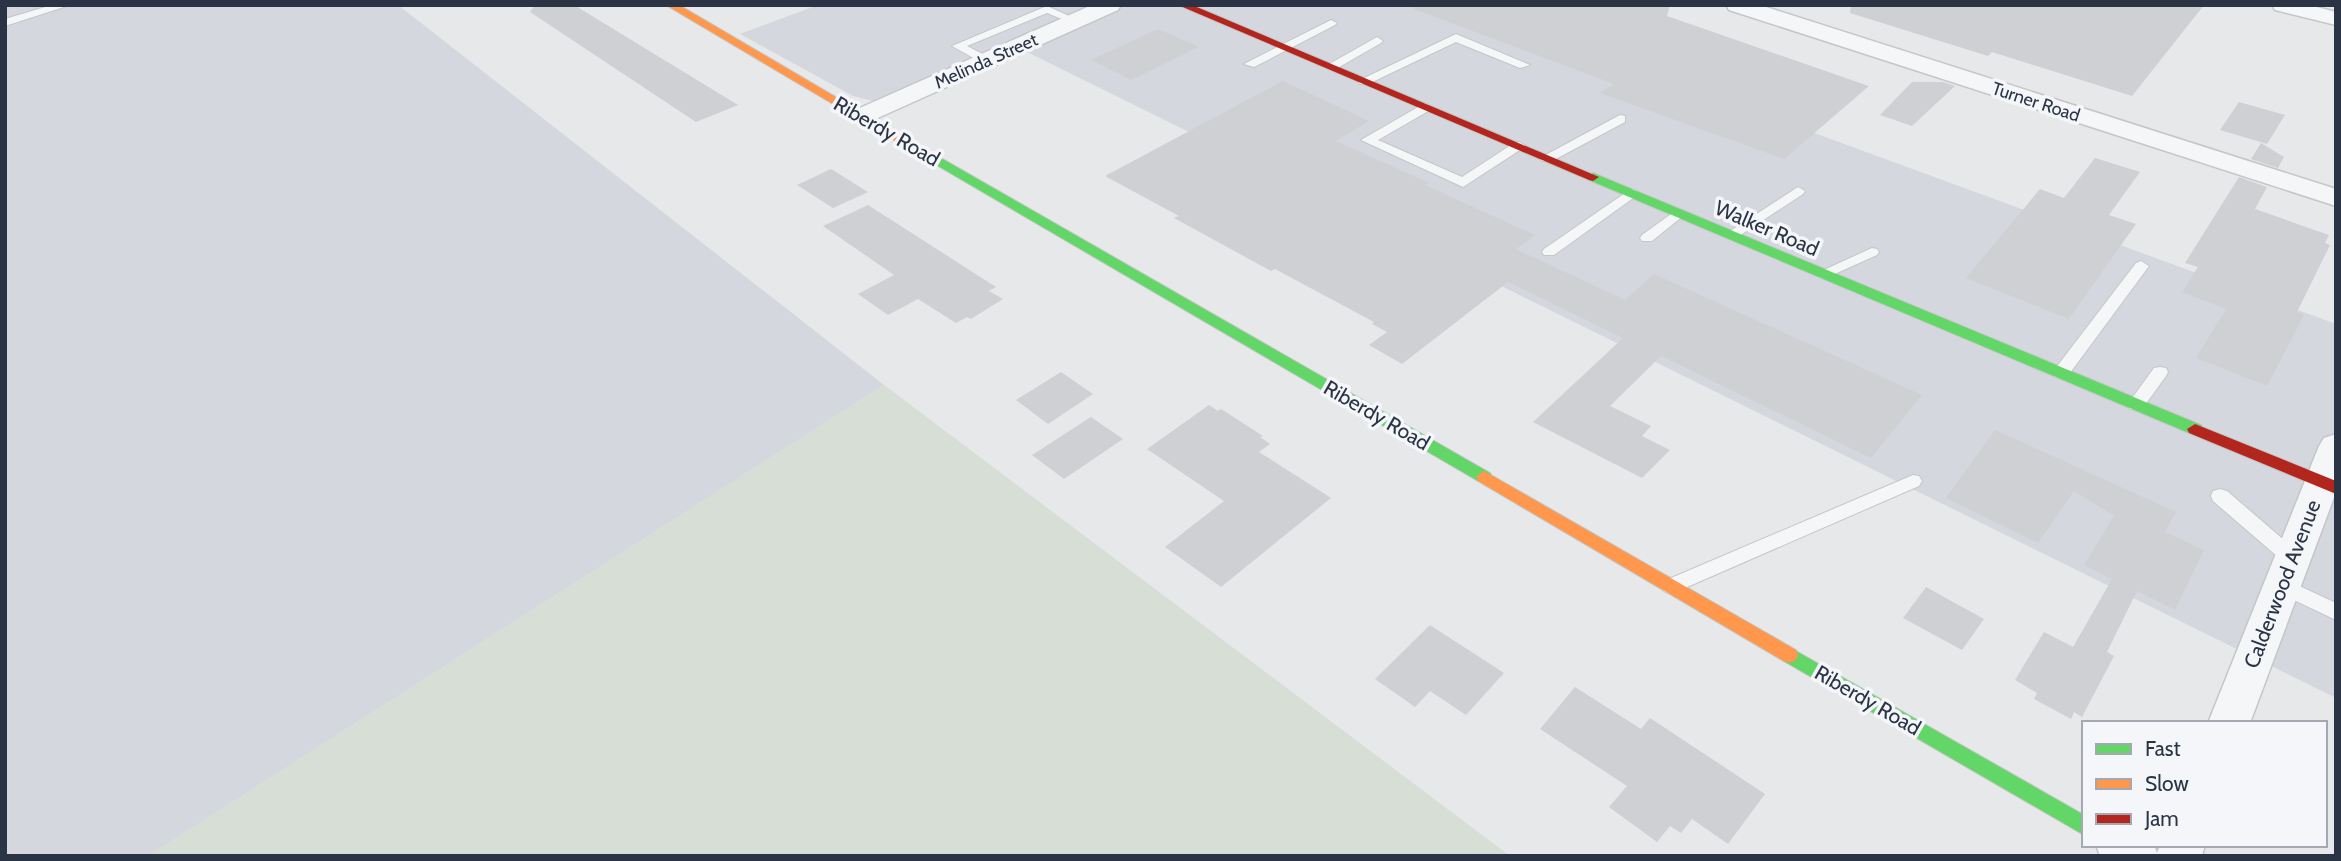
<svg xmlns="http://www.w3.org/2000/svg" width="2341" height="861" font-family="Cabin,sans-serif">
	<style>
		.built { fill: #d4d7dd }
		.green { fill: #d6ded6 }
		.building { fill: #ced0d3 }
		.lines { fill: none; stroke-linecap: round; stroke-linejoin: round }
		.lane-casing { stroke: #c4c6c8; stroke-width: 2 }
		.street-casing { stroke: #c4c6c8; stroke-width: 3 }
		.fast-casing { stroke: #c4c6c8; stroke-width: 2 }
		.slow-casing { stroke: #c4c6c8; stroke-width: 2 }
		.jam-casing { stroke: #c4c6c8; stroke-width: 2 }
		.lane { fill: #f5f6f7; fill-rule: evenodd }
		.street { fill: #f5f6f7; fill-rule: evenodd }
		.fast { fill: #63d668; fill-rule: evenodd }
		.slow { fill: #ff974d; fill-rule: evenodd }
		.jam { fill: #b3261e; fill-rule: evenodd }
		.labels { text-anchor: middle; dominant-baseline: central; stroke-width: 7; stroke-linejoin: round; paint-order: stroke }
		.far-street-label { font-size: 18px; fill: #2b3445; stroke: #f4f6f9 }
		.street-label { font-size: 21px; fill: #2b3445; stroke: #f4f6f9 }
	</style>
	<rect width="100%" height="100%" fill="#e6e8ea"/>
	<path class="built" d="M5,5h393l486,380 -736,471h-143z
		M818,5h646l872,319v374l-1309,-646 -126,56 -48,-12 -113,-62z"/>
	<path class="green" d="M884,385l626,471h-1362z"/>
	<path class="building" d="M535,5h39l164,100 -42,17 -166,-110z
		M1414,5h256l-3,11 202,70 -85,73 -184,-66 14,-9 -200,-75z
		M1851,5h353l-72,91 -140,-44 -4,4 -138,-43z
		M1158,29l41,18 -68,33 -40,-20z
		M1283,81l86,40 -33,20 93,42 -4,2 110,50 -19,14 109,51 29,-26 268,121 -51,63 -210,-102 -51,50 41,20 -9,10 28,14 -28,28 -109,-56 90,-84 -115,-56 -106,82 -33,-19 18,-13 -15,-8 2,-2 -99,-53 -4,2 -97,-53 5,-2 -74,-40z
		M1912,82h31l12,4 -43,40 -32,-11z
		M2239,102l46,13 -18,29 -47,-14z
		M2261,143l23,14 -6,11 -27,-9z
		M2095,158l45,14 -31,43 27,9 -67,95 -103,-41 74,-89 24,9z
		M831,169l37,23 -35,16 -36,-23z
		M2239,177l28,10 -12,22 74,26 -4,8 5,2 -33,67 7,3 -37,71 -71,-28 30,-49 -44,-17 16,-25 -13,-4z
		M868,205l128,82 -7,4 14,8 -32,20 -4,-2 -11,6 -38,-24 -30,16 -30,-21 36,-19 -71,-49z
		M1061,372l32,22 -45,30 -32,-24z
		M1209,405l9,6 3,-2 42,27 -3,1 10,7 -11,8 72,46 -110,89 -56,-40 59,-46 -77,-52z
		M1091,417l32,22 -59,40 -32,-24z
		M1995,430l181,82 -11,20 39,18 -29,60 -38,-19 -30,61 7,4 -32,61 -8,-5 -3,7 -37,-20 3,-6 -22,-13 29,-48 29,15 39,-68 -28,-14 30,-49 -40,-25 -36,52 -92,-45z
		M1926,587l58,32 -22,31 -59,-32z
		M1430,625l74,48 -38,42 -36,-24 -15,16 -40,-28z
		M1575,687l66,42 9,-11 115,76 -37,50 -36,-25 -11,14 -11,-7 -13,16 -48,-35 18,-21 -87,-57z"/>
	<g class="lines">
		<g class="lane-casing">
			<path id="lane" d="M52,5h18l-65,21v-7z
				M1047,6l33,15 -6,3 -27,-11 -80,33 23,12v6l-4,1 -34,-19z
				M1331,20l6,3 -2,2 -81,42 -10,-3z
				M1456,34l74,31 -10,3 -64,-26 -88,42h-8l-2,-3z
				M1377,37l6,4 -2,2 -47,27 -10,-3z
				M1425,103l6,4 -1,3 -52,30 84,37 52,-34 5,-1 7,4 -63,41 -102,-47z
				M1620,115l5,1v6l-73,39h-10l-2,-3z
				M1798,187l7,4 -2,3 -67,44h-10l-2,-3z
				M1631,189l5,1v6l-82,59h-10l-2,-3 2,-3z
				M1678,209l7,4 -2,3 -31,25h-10l-2,-3 2,-3z
				M1872,248l5,1 2,3 -2,3 -49,22 -5,2 -8,-5z
				M2141,261l8,5 -82,111h-12l-2,-4 2,-4 81,-106z
				M2160,367l6,1 2,4 -2,4 -24,33h-12l-3,-4 3,-4 24,-33z
				M1913,475l6,1 3,5 -3,5 -241,105 -7,3 -7,-3 -3,-5 3,-5z
				M2220,489l7,2 72,62 3,5 -3,5 -7,2 -7,-2 -72,-62 -2,-5 2,-5z
				M2282,578l54,25v17l-61,-29 -3,-5 3,-5z"/>
		</g>
		<g class="street-casing">
			<path id="street" d="M1092,5h29l-3,5 -247,111 -9,2 -9,-2 -3,-5 3,-5z
				M1726,5h34l576,184v17l-607,-196z
				M2272,5h37l27,7v13l-61,-15z
				M2336,434v58l-86,231h-42l111,-277 5,-8z
				M2096,845h58l3,8 3,-8h45l-3,11h-102z"/>
		</g>
		<g class="fast-casing">
			<path id="fast" d="M913,142l577,331 2,4 -2,4h-12l-569,-332v-6z
				M1593,173l608,252 2,4 -2,4h-12l-600,-253 -2,-3z
				M1789,647l295,168v20l-302,-175 -2,-5 2,-5z"/>
		</g>
		<g class="slow-casing">
			<path id="slow" d="M666,5h13l240,141 -6,4 -4,-1z
				M1484,471l312,179 2,5 -2,5 -7,3 -7,-3 -304,-179 -2,-4z"/>
		</g>
		<g class="jam-casing">
			<path id="jam" d="M1178,5h14l407,172 -6,4 -4,-1z
				M2195,424l141,57v13l-147,-61 -2,-4z"/>
		</g>
		<use href="#lane" class="lane"/>
		<use href="#street" class="street"/>
		<use href="#fast" class="fast"/>
		<use href="#slow" class="slow"/>
		<use href="#jam" class="jam"/>
	</g>
	<g class="labels">
		<g class="far-street-label">
			<text transform="translate(986 61) rotate(-24)">Melinda Street</text>
			<text transform="translate(2036 102) rotate(18)">Turner Road</text>
		</g>
		<g class="street-label">
			<text transform="translate(887 131) rotate(30)">Riberdy Road</text>
			<text transform="translate(1767 228) rotate(23)">Walker Road</text>
			<text transform="translate(1377 415) rotate(30)">Riberdy Road</text>
			<text transform="translate(2282 584) rotate(-69)">Calderwood Avenue</text>
			<text transform="translate(1868 700) rotate(30)">Riberdy Road</text>
		</g>
	</g>
	<rect width="2341" height="861" fill="none" stroke="#2b3445" stroke-width="14"/>
	<rect x="2082" y="721" width="245" height="126" fill="#f4f6f9" stroke="#a4a8b1" stroke-width="2"/>
	<rect x="2096" y="744" width="35" height="10" fill="#63d668" stroke="#a4a8b1" stroke-width="2"/>
	<text x="2145" y="756" font-size="21" fill="#2b3445">Fast</text>
	<rect x="2096" y="779" width="35" height="10" fill="#ff974d" stroke="#a4a8b1" stroke-width="2"/>
	<text x="2145" y="791" font-size="21" fill="#2b3445">Slow</text>
	<rect x="2096" y="814" width="35" height="10" fill="#b3261e" stroke="#a4a8b1" stroke-width="2"/>
	<text x="2145" y="826" font-size="21" fill="#2b3445">Jam</text>
</svg>
